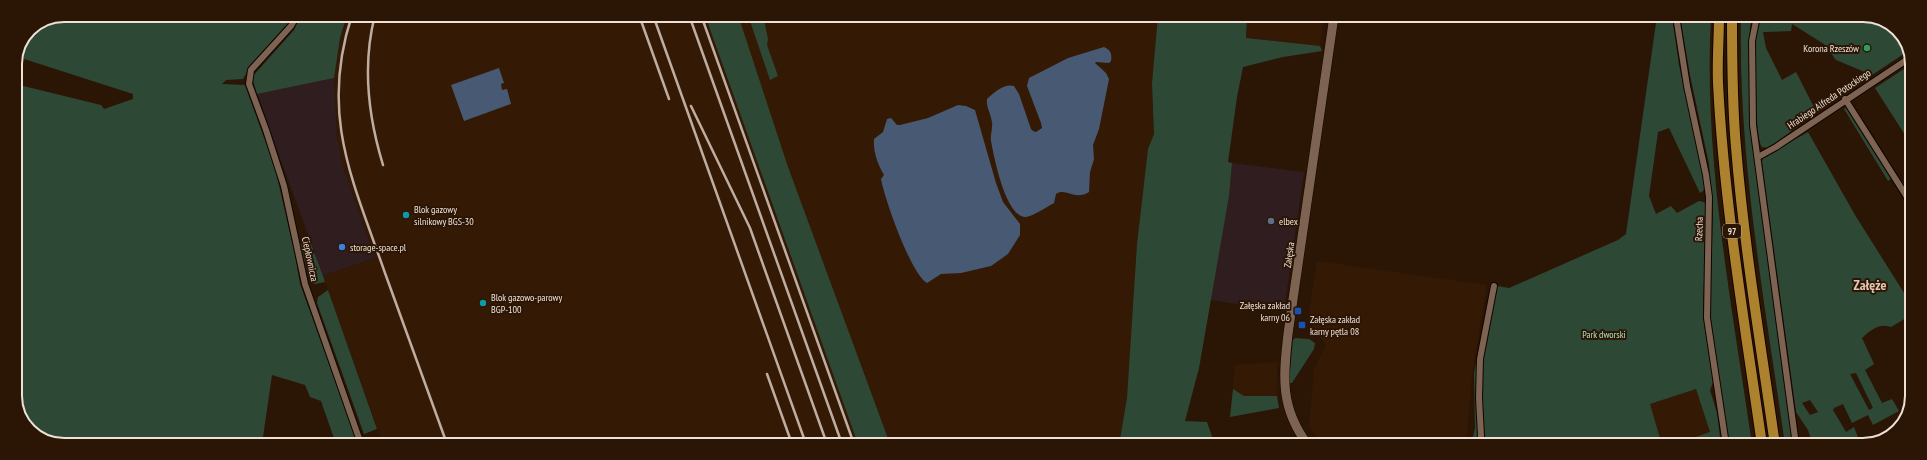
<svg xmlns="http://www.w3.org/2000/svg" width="1927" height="460" font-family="'PT Sans Narrow',sans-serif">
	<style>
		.commercial { fill: #301d20 }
		.built { fill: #341a04 }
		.green { fill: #2d4936; fill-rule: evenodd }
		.water { fill: #485973 }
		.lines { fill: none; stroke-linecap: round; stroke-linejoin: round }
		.street-casing { stroke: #120300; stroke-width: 8 }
		.secondary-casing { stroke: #120300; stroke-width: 10 }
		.primary-casing { stroke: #120300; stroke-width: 12 }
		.street { stroke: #7d6351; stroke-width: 6 }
		.secondary { stroke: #7d6351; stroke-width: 9 }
		.primary { stroke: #ad822f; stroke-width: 10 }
		.rail { stroke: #beada2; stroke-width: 2.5 }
		.leisure-dot { fill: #2e9e5b; stroke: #2b1606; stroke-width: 1.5 }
		.culture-dot { fill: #0f9aa8; stroke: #2b1606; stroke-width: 1.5 }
		.service-dot { fill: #5c6f8a; stroke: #2b1606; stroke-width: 1.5 }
		.shop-dot { fill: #3f7fe0; stroke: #2b1606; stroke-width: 1.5 }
		.transit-dot { fill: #1a4fb4; stroke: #2b1606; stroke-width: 1.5 }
		.labels { text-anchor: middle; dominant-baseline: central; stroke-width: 4; stroke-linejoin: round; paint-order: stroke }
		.shield { fill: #2b1606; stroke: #b4a398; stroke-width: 1 }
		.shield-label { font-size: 9px; font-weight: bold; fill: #efe0d6 }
		.poi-label { font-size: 10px; fill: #efe0d6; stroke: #2b1606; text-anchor: start }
		.street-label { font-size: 10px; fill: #efe0d6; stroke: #2b1606 }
		.park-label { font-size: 10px; fill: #abe2bc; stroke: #2b1606 }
		.district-label { font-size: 14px; font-weight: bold; fill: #e4c7b3; stroke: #2b1606 }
		.rim { fill: none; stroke: #efe0d6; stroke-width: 2 }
	</style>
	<rect width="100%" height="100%" fill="#2b1606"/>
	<path class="commercial" d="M334,78l3,58 6,30 32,92 -52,18 -66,-182z
		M1232,163l72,9 -20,139 -74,-11 19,-104z"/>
	<path class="built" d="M347,15l811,1 -6,67 2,51 -6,15 -11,95 -10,154 -8,47 -736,-1 -60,-168 52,-18 -32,-91 -6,-31 -3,-58 6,-40z
		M1247,16h77l-4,30 -74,-8z
		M1317,261l170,24 -15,89 -6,71h-143l-14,-19 5,-56 12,-25 -18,-27z
		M1277,362v34h-33l-11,-7 2,-24z
		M1696,389l14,44 -37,12h-11l-12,-41z"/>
	<path class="green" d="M64,15h229l-1,4 -40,44 -9,16 -17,1 -4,4 23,1 30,83 20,87 5,29 58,160h-22l-15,-43 -11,-4 -5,-12 -33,-10 -10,69h-208l-27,-15 -12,-26v-319l86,21 3,4 29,-10v-5l-115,-37 11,-28z
		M301,15h46l-7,23 -6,40 -77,16 -5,-17 42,-47z
		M705,15h33l50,152 102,277h-32z
		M748,15h15l5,24 -1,6 11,31 -8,4z
		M1158,16h89l-1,22 74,8 2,5 -39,6 -40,10 -6,30 -9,65 4,1 -3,33 -30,172 -14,53 22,1 8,23h-96l8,-47 10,-154 11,-95 6,-15 -2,-51z
		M1657,16h15l7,49 26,121 -2,5 -3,2 -31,-65 -11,4 -9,64 7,18 15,-8 6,7 22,-12 5,1 2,4 -3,110 10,66 -3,8 7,23 4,32h-48l37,-13 -14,-43 -46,15 12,41h-191l4,-17 -1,-55 18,-88 17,3 109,-48 8,-6z
		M1680,16h31c-8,142 21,289 41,429h-23l-19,-132 3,-104 -4,-45 -19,-89z
		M1741,16h12l-3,11 -1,38 3,77 41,303h-8c-20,-142 -47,-285 -44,-429z
		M1760,16h113l27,16 8,19 -36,24 -36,-15 -12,-16 -32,-20 -1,7 -28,1 3,16 16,32 14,-8 20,39 -1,3 -47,34 -6,-1c-7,-7 -8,-93 -7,-107 1,-8 2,-16 5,-24z
		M1907,67l5,8v71l-37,-58z
		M1847,106l45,72 -4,3 -44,-72z
		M1808,132l47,83 56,89v11l-20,12c-12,-4 -20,3 -29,11l12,26 -9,6 17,33 10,-4 7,12 -26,14 -5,-10 -16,8 -9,-19 -9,4 -1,2 13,22 8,-5 7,18h-48l-5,-15 -12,-18 -34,-250 1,-4zM1856,373l17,35 -4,2 -19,-36zM1810,400l8,12 -8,3 -8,-12z
		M308,236l15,40 2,6 -10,2 -5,-2 -10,-38z
		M328,290l49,139 -13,5 -47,-131 1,-6z
		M1295,338l14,1 6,4 -1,6 -22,34h-3l4,-43z
		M1233,389l11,7h33l2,12 -49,9z"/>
	<path class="water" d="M1104,47c7,3 8,7 7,14l-2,2 -13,-1 -1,1 11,10 3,6 -10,50 -6,16 1,14 -4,13 -1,20c-14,9 -24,-5 -33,2l-2,9c-6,3 -23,15 -30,14 -19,-3 -30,-60 -33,-76 -1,-6 2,-13 1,-19 -1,-8 -6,-15 -5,-23 7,-7 18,-16 27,-13l5,8 12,35 2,2 3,1 6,-4 -1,-5 -14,-37 2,-8 39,-20z
		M499,68l5,15 -3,1 1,6 5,-1 4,15 -47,17 -13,-36z
		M958,105l8,1 9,4 21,73 7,19 17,22v11l-12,19 -17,12 -30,7 -20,1 -14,9c-16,-9 -42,-83 -46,-104l3,-4c-6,-10 -11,-23 -10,-36l9,-7 4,-13 4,-1 6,7h3l28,-7z"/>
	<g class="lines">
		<g class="street-casing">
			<path id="street" d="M297,15l-6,11 -40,44 -2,14 17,46 18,56 21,98 56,160
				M1676,16l11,70 19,89 3,22 -2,121 19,127
				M1757,16l-5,25 1,84 43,320
				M1907,59l5,9
				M1845,99l67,106
				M1758,157l18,-10 135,-90
				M1478,445l3,-9 -2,-38 1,-39 14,-73"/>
		</g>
		<g class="secondary-casing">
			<path id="secondary" d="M1308,445c-28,-37 -25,-68 -20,-111l46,-318"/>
		</g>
		<g class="primary-casing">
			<path id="primary" d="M1719,16c0,22 -2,45 -1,67 6,121 27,242 44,362
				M1732,16c0,43 0,87 4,131 8,99 25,199 39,298"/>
		</g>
		<use href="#street" class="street"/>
		<use href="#secondary" class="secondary"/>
		<use href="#primary" class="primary"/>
		<path class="rail" d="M352,15c-33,100 1,166 33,258 21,57 41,114 62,171
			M375,15c-13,50 -7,101 8,150
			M639,15l30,84
			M653,15l153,429
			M689,15l153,429
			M701,15l153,429
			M691,106l59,122 77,216
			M767,374l25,70"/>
	</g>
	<circle class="leisure-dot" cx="1867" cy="48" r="4"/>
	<g class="culture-dot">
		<circle cx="406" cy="215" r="4"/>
		<circle cx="483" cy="303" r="4"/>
	</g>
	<circle class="service-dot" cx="1271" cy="221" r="4"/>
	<circle class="shop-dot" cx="342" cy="247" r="4"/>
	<g class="transit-dot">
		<rect x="1294" y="307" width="8" height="8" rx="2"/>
		<rect x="1298" y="321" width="8" height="8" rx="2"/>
	</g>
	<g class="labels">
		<rect class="shield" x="1723" y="224" width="18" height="14" rx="3"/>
		<g class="shield-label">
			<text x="1732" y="231">97</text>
		</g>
		<g class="poi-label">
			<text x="1859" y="48" text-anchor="end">Korona Rzeszów</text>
			<text x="414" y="209">Blok gazowy<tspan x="414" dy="12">silnikowy BGS-30</tspan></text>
			<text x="1279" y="221">elbex</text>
			<text x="350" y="247">storage-space.pl</text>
			<text x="491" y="297">Blok gazowo-parowy<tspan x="491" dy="12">BGP-100</tspan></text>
			<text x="1290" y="305" text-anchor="end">Załęska zakład<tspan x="1290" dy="12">karny 06</tspan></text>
			<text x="1310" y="319">Załęska zakład<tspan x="1310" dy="12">karny pętla 08</tspan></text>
		</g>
		<g class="street-label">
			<text transform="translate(1829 99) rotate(-34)">Hrabiego Alfreda Potockiego</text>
			<text transform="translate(1699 229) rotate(-88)">Rzecha</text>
			<text transform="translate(1289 255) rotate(-82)">Załęska</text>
			<text transform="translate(310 259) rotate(78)">Ciepłownicza</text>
		</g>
		<g class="park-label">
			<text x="1604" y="334">Park dworski</text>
		</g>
		<g class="district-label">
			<text x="1870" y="285">Załęże</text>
		</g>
	</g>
	<path d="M0 0H1927V460H0ZM64 22H1863A42 42 0 0 1 1905 64V396A42 42 0 0 1 1863 438H64A42 42 0 0 1 22 396V64A42 42 0 0 1 64 22Z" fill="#2b1606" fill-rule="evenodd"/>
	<path class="rim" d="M64 22H1863A42 42 0 0 1 1905 64V396A42 42 0 0 1 1863 438H64A42 42 0 0 1 22 396V64A42 42 0 0 1 64 22Z"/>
</svg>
